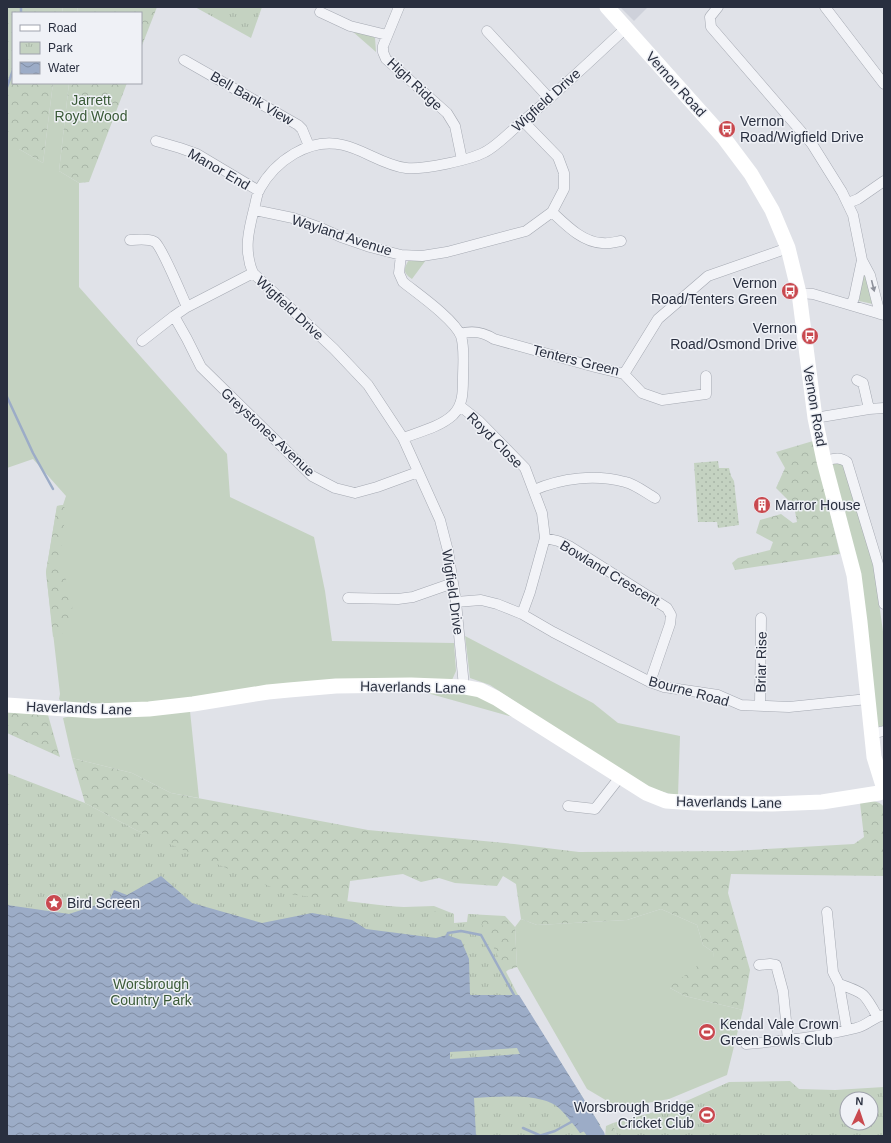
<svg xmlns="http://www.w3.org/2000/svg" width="891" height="1143" font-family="Arial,sans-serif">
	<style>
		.built { fill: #ced1da }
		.grass { fill: #c4d2c1 }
		.forest { fill: url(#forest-crowns) }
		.park { fill: url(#park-tufts); fill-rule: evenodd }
		.garden { fill: url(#garden-dots) }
		.water { fill: url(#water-waves); fill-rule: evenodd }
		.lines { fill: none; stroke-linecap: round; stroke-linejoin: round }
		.stream { stroke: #9cacc7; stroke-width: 2.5 }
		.river { stroke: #9cacc7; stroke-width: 16 }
		.street-casing { stroke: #a5a9b2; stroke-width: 11 }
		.street { stroke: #f2f3f7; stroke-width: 10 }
		.secondary { stroke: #fff; stroke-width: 15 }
		.oneway { fill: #8e919b }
		.labels { text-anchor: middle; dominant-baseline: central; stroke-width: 3; stroke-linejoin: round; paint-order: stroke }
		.street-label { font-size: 14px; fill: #292f3f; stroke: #eff1f6 }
		.park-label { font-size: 14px; fill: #3a5a37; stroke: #eff1f6 }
		.poi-label { font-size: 14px; fill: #292f3f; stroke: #eff1f6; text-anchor: start }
	</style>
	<defs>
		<pattern id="forest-crowns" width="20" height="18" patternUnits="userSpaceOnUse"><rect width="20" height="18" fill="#c4d2c1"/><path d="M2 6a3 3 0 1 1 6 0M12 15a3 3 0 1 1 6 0" fill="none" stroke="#a8b5a7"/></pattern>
		<pattern id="park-tufts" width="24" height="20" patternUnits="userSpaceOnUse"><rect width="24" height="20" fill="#c4d2c1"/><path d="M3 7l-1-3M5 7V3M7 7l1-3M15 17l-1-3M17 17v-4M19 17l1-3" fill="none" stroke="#a8b5a7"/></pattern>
		<pattern id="garden-dots" width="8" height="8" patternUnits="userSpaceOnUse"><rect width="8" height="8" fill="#c4d2c1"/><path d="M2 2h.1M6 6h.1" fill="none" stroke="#a8b5a7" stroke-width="1.8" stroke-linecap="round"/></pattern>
		<pattern id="water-waves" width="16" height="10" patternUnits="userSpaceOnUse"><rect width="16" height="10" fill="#9cacc7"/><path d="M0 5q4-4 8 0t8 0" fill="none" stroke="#7f8ca3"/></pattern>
	</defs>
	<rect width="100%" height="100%" fill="#e0e2e8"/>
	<path class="built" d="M620,7h28l-14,14z"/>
	<path class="grass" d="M63,7h15l-1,6h-15z
		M352,31l18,3 5,4 1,14z
		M53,83h16l-10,88 20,12v104l148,167 3,43 84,40 11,54 7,50 122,2 2,28 -4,9 -234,14 -72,9 -83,1 -4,-5 1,-5 -14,-122 11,-66 6,-1 3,-9 -33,-37 -26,9v-319h12l24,14z
		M409,260h17l-14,19c-9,-6 -9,-10 -3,-19z
		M865,273l8,31 -14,-3 4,-27z
		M837,462l8,3 29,102 10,72v87l-9,1 -46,-264z
		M465,636l128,67 25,20 62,13 -2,60 -36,-10 -152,-101 -20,-7z
		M420,691l56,2 37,24z
		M190,711l9,87 -28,-5 -39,-20 -60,-15 -9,-40 11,-3z
		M661,909l36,16 6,20 10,7 2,11 -45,25 15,8 58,14 -16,65 -58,24 -50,9 -32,-19 -70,-122 -2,-40 6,-8 16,6 90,-5z"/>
	<path class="forest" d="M7,7h56l-1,6h-49v70h40l-10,80 -24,-14h-12z
		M78,7h79l-16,41v-35h-64z
		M69,83h58l-38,99 -10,1 -20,-12z
		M813,441l27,113 -105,16 -3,-7 6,-5 32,-8 3,-8 -17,-9 4,-13 21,-6 12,9 4,-1 -3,-16 -18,-18 9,-20 -9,-16z
		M63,505l3,5 -7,55 12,25 2,30 -10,13 -10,4 -7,-65 11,-66z
		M7,712l41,3 12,42 -53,-24z
		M72,758l60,15 39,20 197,37 146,14 65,8 154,-1 121,-7 10,-7 -4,-34c8,-2 18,-4 24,4v69l-153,-2 -3,19 22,77 -7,40 -58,-14 -15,-8 2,-3 29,-22h13l-1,-11 -10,-7 -6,-20 -36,-16 -34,11 -90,5 -16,-6 -5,-35 -13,-8 -6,10 -42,-3 -16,-5 -18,4 -18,-8 -53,7 -3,23 57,3 30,-1 20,8v9l-142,-10 -176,-83 -51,-27z
		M468,914l37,2 10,11 2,40 -9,3 -13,12z
		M613,1123l4,13h-12l1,-10z"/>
	<path class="park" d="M195,7h67l-11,31z
		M7,773l78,30 51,27 152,64 166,20v9l13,-1 1,-8 11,1 4,12 35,68 82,130 4,11h-597z
		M790,1081l9,8 36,1 49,-3v49h-267l-4,-13 60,-16 56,-25zM847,1099h24v24h-24z"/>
	<path class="garden" d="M718,461l1,7h10l2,8 3,5 5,44 -21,3 -1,-6h-19l-4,-59z"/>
	<path class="water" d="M161,876l31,27 70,20 50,-10 40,7 14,9 70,9 11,-3 14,5 8,19 1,36h49l81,130 -20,8c-6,-8 -13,-17 -20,-24 -17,-17 -63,-12 -86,-11l2,38h-469v-231l62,9 40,-13 5,-11 13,5zM517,1048l3,6 -70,5v-7z"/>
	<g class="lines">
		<path class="stream" d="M21,13v-6
			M7,87l6,-17
			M7,397l26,56 20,36
			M446,938l2,-5 13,-2 20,4 33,60 1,3
			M523,1128l16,7
			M539,1136l16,-5 18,-10"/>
		<path class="river" d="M579,1111l18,25"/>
		<g class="street-casing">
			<path id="street" d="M399,7l-16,39v6l3,7 61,54 8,13 7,34
				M718,7l-8,10 1,10 101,117 30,48 11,23 9,45 8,15 10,39
				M825,7l59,77
				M320,12l30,14 37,9
				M487,31l62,67
				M184,60l114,65 4,4 7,17
				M156,141l24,7 17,6 62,37
				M848,203l10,-4 26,-18
				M254,210l39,8 28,10 20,9 29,10 31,8 21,1 25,-4 79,-21 26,-19 12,-23v-16l-6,-16 -35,-36
				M552,212c14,13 30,30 50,31 6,1 13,-1 19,-2
				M130,240c8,0 18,-2 25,2 7,5 27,54 32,65
				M401,255l-2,18 4,9c15,12 51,37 58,54 4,13 2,29 2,42 0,14 0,27 -10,37 -13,12 -34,17 -50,23
				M799,293l14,1 71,21
				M851,305l3,-7 8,-38
				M174,316l13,23 14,28 111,109 23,12 20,5 22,-6 41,-15
				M460,334c13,-4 23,-2 34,5l101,28 29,7 34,-55 50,-43 80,-28
				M142,341l32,-25 13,-9 66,-34
				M624,374l18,19 20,7 44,-6v-18
				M460,406l19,15 46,47 17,45 3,25 -15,54 -8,22
				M869,409l15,-1
				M815,418l54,-9 -6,-26 -6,-3
				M824,461c9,-2 15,-5 23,1l31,102 6,40
				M534,490c28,-12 61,-16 91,-8 10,2 21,11 30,16
				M545,538l13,3 11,5 98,62 4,7 -1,9 -20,58
				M348,598l50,1 15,-2 40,-14
				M456,602l25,-2 16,4 25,10 31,18 97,50 14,5 54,8 23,10 48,2 79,-8
				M464,687l-8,-85 -8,-51 -8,-31 -37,-82 -35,-53 -34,-36 -81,-76c-10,-24 -4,-44 2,-68 1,-5 2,-10 4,-15 16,-29 50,-53 84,-45 22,5 40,20 63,23 17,2 64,-8 79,-16 10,-5 22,-17 31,-25 38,-31 74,-66 110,-99
				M760,706l1,-88
				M871,734l13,-3
				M568,806l27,3 25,-32
				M827,912l6,60 6,12c25,9 25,8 38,32
				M759,965l11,-1 6,1 7,26 5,49
				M839,984l8,46
				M746,1044c37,-3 74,-7 110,-16 12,-3 17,-11 28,-13"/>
		</g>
		<use href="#street" class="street"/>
		<path class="secondary" d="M607,7l117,131 27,36 21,36 16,38 11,45 16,125 9,43 30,114 6,47 14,135 10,32
			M7,705l88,6 54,-2 44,-5 75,-12 21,-2 47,-4 75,-1 53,2 16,3 16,8 150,95 20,8 29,2 77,1 50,-2 57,-9 5,-2"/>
	</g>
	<defs><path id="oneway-solid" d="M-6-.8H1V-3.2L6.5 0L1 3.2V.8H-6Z"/></defs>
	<use class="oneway" href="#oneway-solid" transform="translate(873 286) rotate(76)"/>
	<defs>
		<g id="bus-disc" transform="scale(0.9)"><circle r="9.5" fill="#c9494f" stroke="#eff1f6"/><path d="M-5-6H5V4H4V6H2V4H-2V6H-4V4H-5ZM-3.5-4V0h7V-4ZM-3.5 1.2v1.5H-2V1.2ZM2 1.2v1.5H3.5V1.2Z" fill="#fff"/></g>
		<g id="building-disc" transform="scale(0.9)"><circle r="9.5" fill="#c9494f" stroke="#eff1f6"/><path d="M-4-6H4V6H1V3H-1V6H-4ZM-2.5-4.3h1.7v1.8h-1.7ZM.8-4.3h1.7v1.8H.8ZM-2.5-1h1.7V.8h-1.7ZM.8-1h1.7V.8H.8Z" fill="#fff"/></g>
		<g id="sight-disc" transform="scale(0.9)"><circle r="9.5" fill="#c9494f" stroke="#eff1f6"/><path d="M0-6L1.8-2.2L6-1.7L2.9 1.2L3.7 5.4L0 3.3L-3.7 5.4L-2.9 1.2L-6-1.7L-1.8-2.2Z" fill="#fff"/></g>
		<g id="stadium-disc" transform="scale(0.9)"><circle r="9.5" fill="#c9494f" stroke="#eff1f6"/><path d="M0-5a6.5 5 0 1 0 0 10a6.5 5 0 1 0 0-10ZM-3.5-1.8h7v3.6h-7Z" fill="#fff"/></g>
	</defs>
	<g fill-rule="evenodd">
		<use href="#bus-disc" x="727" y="129"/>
		<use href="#bus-disc" x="790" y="291"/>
		<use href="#bus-disc" x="810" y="336"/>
		<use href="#building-disc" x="762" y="505"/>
		<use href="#sight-disc" x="54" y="903"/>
		<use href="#stadium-disc" x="707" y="1032"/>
		<use href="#stadium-disc" x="707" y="1115"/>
	</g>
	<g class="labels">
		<g class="street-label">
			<text transform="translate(415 84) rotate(43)">High Ridge</text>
			<text transform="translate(676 84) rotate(48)">Vernon Road</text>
			<text transform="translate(252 98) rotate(30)">Bell Bank View</text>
			<text transform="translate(546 100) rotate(-42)">Wigfield Drive</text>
			<text transform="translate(219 169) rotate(30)">Manor End</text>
			<text transform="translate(342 235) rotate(18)">Wayland Avenue</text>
			<text transform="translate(290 308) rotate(43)">Wigfield Drive</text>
			<text transform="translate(576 360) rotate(14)">Tenters Green</text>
			<text transform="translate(815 406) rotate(80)">Vernon Road</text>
			<text transform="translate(268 432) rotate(43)">Greystones Avenue</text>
			<text transform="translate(495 440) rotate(45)">Royd Close</text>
			<text transform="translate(610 573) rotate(31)">Bowland Crescent</text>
			<text transform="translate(453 592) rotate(82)">Wigfield Drive</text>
			<text transform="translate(761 662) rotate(-89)">Briar Rise</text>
			<text transform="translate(413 687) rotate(1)">Haverlands Lane</text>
			<text transform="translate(689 691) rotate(15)">Bourne Road</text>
			<text transform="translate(79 708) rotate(2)">Haverlands Lane</text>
			<text transform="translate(729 802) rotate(1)">Haverlands Lane</text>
		</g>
		<g class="park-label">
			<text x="91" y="100">Jarrett<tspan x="91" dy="16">Royd Wood</tspan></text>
			<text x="151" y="984">Worsbrough<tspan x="151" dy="16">Country Park</tspan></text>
		</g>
		<g class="poi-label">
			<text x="740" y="121">Vernon<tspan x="740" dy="16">Road/Wigfield Drive</tspan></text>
			<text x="777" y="283" text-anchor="end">Vernon<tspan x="777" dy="16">Road/Tenters Green</tspan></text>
			<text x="797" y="328" text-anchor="end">Vernon<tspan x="797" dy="16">Road/Osmond Drive</tspan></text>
			<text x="775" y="505">Marror House</text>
			<text x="67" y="903">Bird Screen</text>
			<text x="720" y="1024">Kendal Vale Crown<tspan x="720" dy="16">Green Bowls Club</tspan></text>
			<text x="694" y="1107" text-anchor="end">Worsbrough Bridge<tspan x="694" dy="16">Cricket Club</tspan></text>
		</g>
	</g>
	<rect width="891" height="1143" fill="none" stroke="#292f3f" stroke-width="16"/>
	<rect x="12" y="12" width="130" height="72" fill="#eff1f6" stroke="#a0a3ad"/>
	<rect x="20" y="25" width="20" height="6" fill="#ffffff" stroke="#a0a3ad"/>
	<text x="48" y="32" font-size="12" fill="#292f3f">Road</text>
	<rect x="20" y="42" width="20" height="12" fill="url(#park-tufts)" stroke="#a0a3ad"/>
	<text x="48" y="52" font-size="12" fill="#292f3f">Park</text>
	<rect x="20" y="62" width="20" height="12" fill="url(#water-waves)" stroke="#a0a3ad"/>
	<text x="48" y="72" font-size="12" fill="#292f3f">Water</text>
	<g transform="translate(859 1111) rotate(3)"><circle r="19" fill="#eff1f6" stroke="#a0a3ad"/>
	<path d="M0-3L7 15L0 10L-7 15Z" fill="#c9494f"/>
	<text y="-6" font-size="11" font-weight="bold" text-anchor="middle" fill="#292f3f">N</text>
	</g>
</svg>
